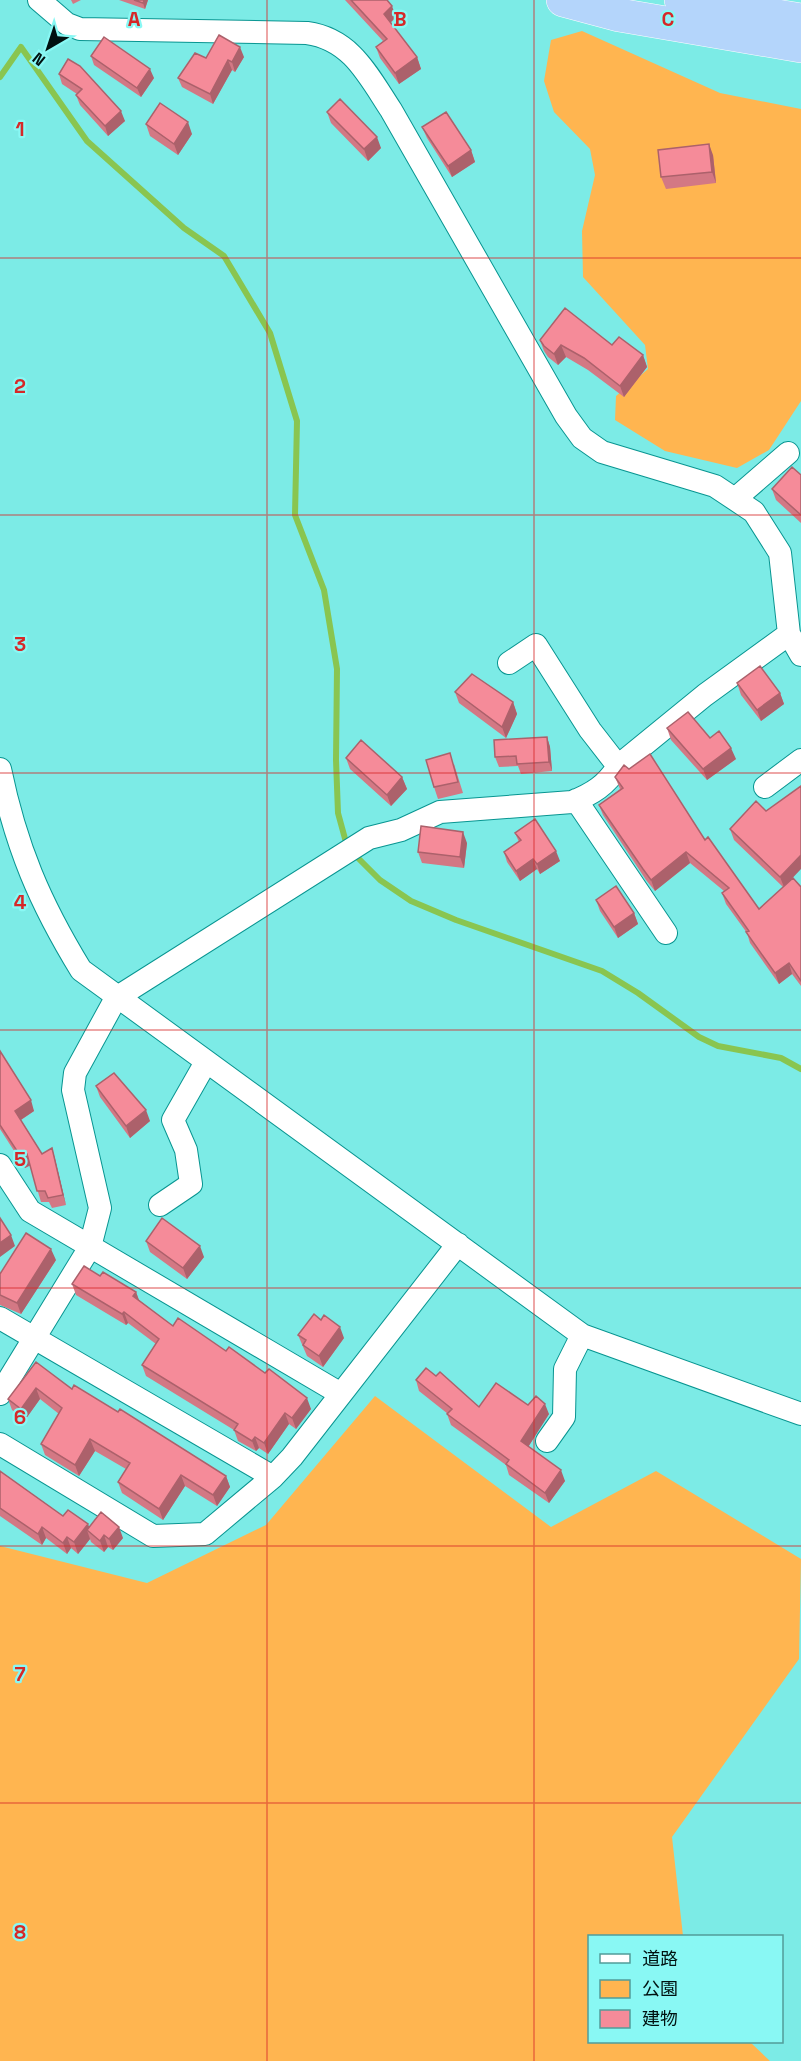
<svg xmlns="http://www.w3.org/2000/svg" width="801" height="2061" font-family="'Space Grotesk','Noto Sans JP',sans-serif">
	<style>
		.green { fill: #ffb550 }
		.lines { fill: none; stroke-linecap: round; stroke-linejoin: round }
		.stream { stroke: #89c550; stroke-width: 6 }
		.street-casing { stroke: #089591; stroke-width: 24 }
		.highway-casing { stroke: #fff; stroke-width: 34 }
		.street { stroke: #fff; stroke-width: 22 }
		.highway { stroke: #b4d5fb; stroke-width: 33 }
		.wall { fill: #d37884 }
		.shaded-wall { fill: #ac616b }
		.building { fill: #f58b99; stroke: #ac616b; stroke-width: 1.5 }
		.grid { fill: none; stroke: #d62828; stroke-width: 1.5; stroke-opacity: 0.55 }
		.grid-label { font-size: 20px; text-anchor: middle; font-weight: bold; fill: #d62828; stroke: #89f8f4; stroke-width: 4.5; stroke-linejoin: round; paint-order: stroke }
	</style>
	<rect width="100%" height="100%" fill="#7cebe6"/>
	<path class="green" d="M582,31l138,62 81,16v292l-32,49 -32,18 -72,-17 -50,-31 1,-24 32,-27 -3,-24 -62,-68 -1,-46 13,-56 -5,-26 -36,-37 -10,-31 7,-41z
		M375,1396l176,131 105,-56 145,88 -2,100 -127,178 11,99h-93v106h160l20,19h-770v-515l147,37 119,-58z"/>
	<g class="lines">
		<path class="stream" d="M0,77l21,-30 66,94 97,87 40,28 46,77 27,88 -2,94 29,75 13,79 -1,91 2,53 9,33
			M354,854l26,26 31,21 45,19 146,51 36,22 61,44 19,9 63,12 20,11"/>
		<g class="street-casing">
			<path id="street" d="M39,0l28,24 13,5 227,4c44,6 61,42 84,77l175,306 16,22 20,14 113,34 39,26 26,41 9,81 12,21
				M736,498l52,-45
				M509,663l27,-18 54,85 28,36
				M0,769c16,78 40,134 81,201l501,365 219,79
				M765,787l36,-27
				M576,800l90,133
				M0,1165l30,46 311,183
				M160,1205l31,-21 -5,-34 -13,-30 33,-58
				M0,1318l273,159
				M0,1394l90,-147 10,-39 -27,-118 2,-17 41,-75 253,-160 32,-8 39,-18 132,-10c20,-8 35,-17 46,-36l87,-71 84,-61
				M547,1441l17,-24 1,-48 17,-34
				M0,1444l153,92 52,-2 68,-57 19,-20 166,-213"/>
		</g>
		<g class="highway-casing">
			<path id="highway" d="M563,0l56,15 182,31
				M681,0l120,20"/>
		</g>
		<use href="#street" class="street"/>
		<use href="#highway" class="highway"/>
	</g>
	<path class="wall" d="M71,0h10l-8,4z
		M119,0h29l-3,9z
		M345,0h42l9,17 -6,6 27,34 4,12 -22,15 -19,-26 -4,-11 7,-6z
		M91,56l63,22 -13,19 -47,-32z
		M244,57l-9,15 -3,-2 -19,34 -31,-17 -4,-9 28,-20z
		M68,59l57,62 -17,15 -28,-31 -4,-10 1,-1 -15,-10 -3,-10z
		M327,112l54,36 -13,13 -37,-38z
		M146,124l46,10 -14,21 -28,-19z
		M422,127l49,23 4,12 -23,15 -25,-39z
		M713,155l3,28 -50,6 -5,-12z
		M540,340l72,5 31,10 4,12 -23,30 -36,-27 -22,-13 -8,8 -10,-8 -4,-6z
		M801,475v48l-25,-23 -4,-11z
		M737,683l43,10 4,11 -23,17 -20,-26z
		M455,692l58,10 4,12 -11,24 -47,-35z
		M667,728l69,31 -29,21 -36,-40z
		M547,737l3,10 2,24 -31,3 -3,-8 -19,1 -4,-10z
		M346,758l56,19 5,12 -16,17 -41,-37z
		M454,764l9,29 -25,6 -4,-12z
		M615,777l90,63 54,69 24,-22 -49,-47 -4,-11 63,49 8,9v99l-9,-12 -13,10 -29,-41 -3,-10 -21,-29 -4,-11 2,-2 -34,-28 -35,28 -9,-11 -43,-65 -4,-10 21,-16z
		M515,833l45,28 -20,13 -3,-5 -17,12 -13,-19 -3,-10 15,-10z
		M467,843l-3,25 -42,-5 -4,-11z
		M596,900l38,13 4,11 -20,14 -18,-27z
		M0,1051l34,60 -13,9 21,34 10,-6 3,11 11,46 -14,3 -3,-6h-8l-11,-37 -5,3 -25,-39z
		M96,1086l54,35 -20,17 -30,-41z
		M146,1241l58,16 -17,22 -37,-27z
		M56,1260l-35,54 -21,-9v-31z
		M100,1276l36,16 3,8 34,26 138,83 -15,20 -7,-5 -21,30 -9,-6 -3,3 -18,-10 -4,-11 -88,-54 -4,-11 14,-21 -28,-21 -2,2 -50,-30 -4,-11z
		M298,1335l46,3 -21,29 -16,-11z
		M36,1362l36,27 46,23 108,64 4,11 -13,19 -32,-20 -22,34 -41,-27 -4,-11 8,-13 -31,-18 -16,25 -34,-21 -4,-11 18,-30 -19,-15 -15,21 -13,-10 -4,-11z
		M436,1376l43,31 49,-2 21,9 -21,33 37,34 -16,22 -40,-28 -3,-10 -55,-40 -4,-11h1l-29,-23 -3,-11z
		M0,1471l63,45 26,11 34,11 -10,12 -5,-3 -4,5 -13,-10 -1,-3 -12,15 -7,-6 -4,6 -21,-16 -4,7 -42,-29z"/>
	<path class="shaded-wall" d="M144,0h4l-3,9 -2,-6z
		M392,6l4,11 -8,8 -4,-11z
		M240,47l4,10 -9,15 -3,-10z
		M417,57l4,12 -22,15 -4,-11z
		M228,60l4,10 -19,34 -3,-10z
		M150,69l4,9 -13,19 -4,-9z
		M121,111l4,10 -17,15 -3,-10z
		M188,122l4,12 -14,21 -4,-11z
		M377,137l4,11 -13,13 -4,-12z
		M709,144l4,11 3,28 -4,-11z
		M471,150l4,12 -23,15 -4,-11z
		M561,345l5,12 -8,8 -4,-11z
		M643,355l4,12 -23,30 -4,-11z
		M780,693l4,11 -23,17 -4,-11z
		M513,702l4,12 -11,24 -4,-11z
		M547,737l3,10 2,24 -3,-9z
		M731,748l5,11 -29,21 -4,-11z
		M402,777l5,12 -16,17 -4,-11z
		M463,832l4,11 -3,25 -4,-11z
		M556,851l4,10 -20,13 -3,-10z
		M686,852l4,11 -35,28 -4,-11z
		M801,855v14l-17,18 -4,-10z
		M533,859l4,10 -17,12 -4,-10z
		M634,913l4,11 -20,14 -4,-11z
		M789,963l3,11 -13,10 -4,-11z
		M31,1100l3,11 -15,10 -4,-10z
		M146,1110l4,11 -20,17 -4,-12z
		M52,1148l3,11 11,46 -3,-10z
		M27,1154l4,11 -6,3 -4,-11z
		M11,1235l4,11 -15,11v-14z
		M200,1246l4,11 -17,22 -4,-11z
		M51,1249l5,11 -35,54 -4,-11z
		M136,1292l4,11 -7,-7z
		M124,1312l4,11 -2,2 -4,-11z
		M340,1327l4,11 -21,29 -4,-11z
		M36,1388l4,11 -15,21 -4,-11z
		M307,1398l4,11 -15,20 -4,-11z
		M545,1404l4,10 -24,38 -4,-11z
		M285,1413l4,11 -21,30 -4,-11z
		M255,1437l4,11 -3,3 -4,-10z
		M90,1439l5,12 -16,25 -4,-11z
		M561,1470l4,11 -16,22 -4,-10z
		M181,1475l4,11 -22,34 -4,-11z
		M226,1476l4,11 -13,19 -4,-11z
		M88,1524l4,10 -5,-4 3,9 -12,15 -4,-12z
		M42,1527l4,11 -4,7 -4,-11z
		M119,1527l4,11 -10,12 -4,-11z
		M104,1535l4,12 -4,5 -4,-11z
		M67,1537l4,11 -4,6 -4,-11z"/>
	<path class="building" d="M134,0h10l-1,3z
		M351,0h36l5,6 -8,8 33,43 -22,16 -19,-26 11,-8z
		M219,35l21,12 -8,15 -4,-2 -18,34 -32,-16 17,-25 11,5z
		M104,37l46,32 -13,19 -46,-32z
		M68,59l12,7 41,45 -16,15 -29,-31 6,-6 -23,-15z
		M340,99l37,38 -13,12 -37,-37z
		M160,103l28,19 -14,22 -28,-20z
		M446,112l25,38 -23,16 -26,-39z
		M709,144l3,28 -51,5 -3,-27z
		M565,308l47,37 7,-8 24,18 -23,31 -36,-28 -23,-13 -7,9 -10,-8 -4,-6z
		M792,467l9,8v40l-29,-26z
		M760,666l20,27 -23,17 -20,-27z
		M472,674l41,28 -11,25 -47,-35z
		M688,712l22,26 9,-7 12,17 -28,21 -36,-41z
		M547,737l2,25 -32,2 -1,-8 -21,1 -1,-17z
		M361,740l41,37 -15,18 -41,-37z
		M450,753l8,29 -24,5 -8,-27z
		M650,754l55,86 3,-3 51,72 34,-31 8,9v94l-12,-18 -14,10 -29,-41 3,-1 -27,-38 7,-5 -43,-36 -35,28 -8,-11 -44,-64 24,-17 -8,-11 9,-12 5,4z
		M801,786v69l-21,22 -50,-48 26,-28 10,10z
		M535,819l21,32 -19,13 -4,-5 -17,12 -12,-19 17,-12 -6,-7z
		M421,826l42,6 -3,25 -42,-5z
		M616,886l18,27 -20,14 -18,-27z
		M0,1051l31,49 -16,11 27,43 10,-6 11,47 -15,3 -3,-7h-8l-10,-37 -6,3 -21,-32z
		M114,1073l32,37 -20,16 -30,-40z
		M0,1218l11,17 -11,8z
		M162,1218l38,28 -17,22 -37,-27z
		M26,1233l25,16 -34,54 -17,-8v-21z
		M84,1266l16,10 3,-4 33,20 -3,4 40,30 5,-8 48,33 3,-4 36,26 4,-4 38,29 -15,20 -7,-5 -21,30 -9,-6 -3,4 -18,-11 4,-6 -96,-59 17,-26 -35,-27 -2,2 -50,-30z
		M314,1314l7,6 3,-5 16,12 -21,29 -16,-11 3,-5 -8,-5z
		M36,1362l36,27 2,-4 44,27 2,-3 106,67 -13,19 -32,-20 -22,34 -41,-27 12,-19 -40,-24 -15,26 -34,-21 21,-36 -26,-20 -15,21 -13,-10z
		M426,1368l10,8 4,-4 39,35 17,-24 32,22 8,-9 9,8 -24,37 40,29 -16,23 -39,-29 3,-4 -62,-46 5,-5 -36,-29z
		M0,1471l63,45 5,-6 20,14 -14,18 -7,-5 -4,6 -21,-16 -4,7 -38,-26z
		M101,1512l18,15 -10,12 -5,-4 -4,6 -13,-11z"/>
	<path class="grid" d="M267,0v2061M534,0v2061M0,258h801M0,515h801M0,773h801M0,1030h801M0,1288h801M0,1546h801M0,1803h801"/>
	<g class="grid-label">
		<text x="134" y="26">A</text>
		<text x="400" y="26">B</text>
		<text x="668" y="26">C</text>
		<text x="20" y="136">1</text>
		<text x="20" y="393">2</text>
		<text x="20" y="651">3</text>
		<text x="20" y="909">4</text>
		<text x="20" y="1166">5</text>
		<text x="20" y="1424">6</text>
		<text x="20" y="1681">7</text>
		<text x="20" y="1939">8</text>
	</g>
	<rect x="588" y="1935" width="195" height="108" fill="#89f8f4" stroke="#529c99" stroke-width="1.5"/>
	<rect x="600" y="1954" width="30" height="9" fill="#ffffff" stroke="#529c99" stroke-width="1.5"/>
	<text x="642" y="1965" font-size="18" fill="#001110">道路</text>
	<rect x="600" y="1980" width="30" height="18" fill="#ffb550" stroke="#529c99" stroke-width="1.5"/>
	<text x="642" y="1995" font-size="18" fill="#001110">公園</text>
	<rect x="600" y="2010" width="30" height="18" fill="#f58b99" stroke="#529c99" stroke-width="1.5"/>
	<text x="642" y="2025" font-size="18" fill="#001110">建物</text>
	<g transform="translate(48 48) rotate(219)" stroke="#89f8f4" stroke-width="4.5" paint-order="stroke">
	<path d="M0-4.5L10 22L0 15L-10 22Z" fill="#001110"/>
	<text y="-9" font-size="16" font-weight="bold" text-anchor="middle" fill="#001110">N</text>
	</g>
</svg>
